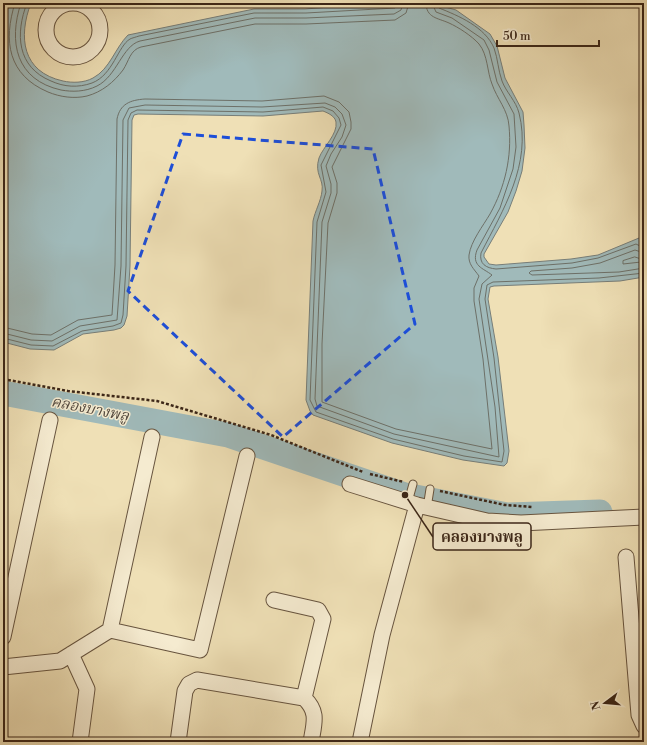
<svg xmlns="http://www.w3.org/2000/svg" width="647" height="745" font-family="'Libre Bodoni','Noto Serif Thai',serif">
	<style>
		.water { fill: #a0baba; stroke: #777e79 }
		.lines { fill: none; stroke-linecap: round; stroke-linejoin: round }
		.shore { stroke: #6d7068; stroke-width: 1 }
		.river { stroke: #a0baba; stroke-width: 25 }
		.lane-casing { stroke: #67543f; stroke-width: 9 }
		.street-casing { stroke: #67543f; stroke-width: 17 }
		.path { stroke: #3a2517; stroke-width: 2.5; stroke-dasharray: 3 2; stroke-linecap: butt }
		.lane { stroke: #f5ebd0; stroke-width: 7 }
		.street { stroke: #f5ebd0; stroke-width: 15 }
		.marked { fill: none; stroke: #1d4ed8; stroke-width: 3; stroke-dasharray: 8 5; stroke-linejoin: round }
		.labels { text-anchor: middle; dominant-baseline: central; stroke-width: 3; stroke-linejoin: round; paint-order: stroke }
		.water-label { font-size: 15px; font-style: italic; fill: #544a40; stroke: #f5ebd0 }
		.leader { fill: none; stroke: #3a2517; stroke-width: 1.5 }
		.callout-dot { fill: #3a2517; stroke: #f5ebd0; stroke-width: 1.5 }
		.callout { fill: #f5ebd0; stroke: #3a2517; stroke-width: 1.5 }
		.callout-label { font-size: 15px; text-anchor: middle; font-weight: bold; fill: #3a2517 }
	</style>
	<rect width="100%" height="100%" fill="#efe0b6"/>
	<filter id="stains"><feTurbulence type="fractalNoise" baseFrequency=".005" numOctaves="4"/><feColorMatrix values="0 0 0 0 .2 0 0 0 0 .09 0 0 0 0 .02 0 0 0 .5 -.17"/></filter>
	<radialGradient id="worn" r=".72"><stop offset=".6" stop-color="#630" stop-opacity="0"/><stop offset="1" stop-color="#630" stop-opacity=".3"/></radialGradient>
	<path class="water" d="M3,3h28c-13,34 -9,69 32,78 9,2 21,2 30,-3 17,-9 22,-30 35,-43l126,-26h51l37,-3 89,-3 25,7 34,24 7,12 8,32 18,34 1,13 1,23 -3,23 -6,20 -8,21 -24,42v3l5,7 7,1 75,-6 27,-4 41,-17 5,9v30l-24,4 -126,5 -4,1 -2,12 10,58 11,94 -2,12 -3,3 -41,-6 -71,-17 -79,-28 -3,-4 -4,-11 7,-179c2,-10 8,-20 9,-30 2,-12 -8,-17 -3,-33 4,-11 19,-24 17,-36 -1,-6 -8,-9 -13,-11l-60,5 -125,-2 -4,1 -2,5 -2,146 -3,50 -3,9 -3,3 -7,2 -31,4 -29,16 -24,-1 -27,-7z"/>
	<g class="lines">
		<path class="shore" d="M15,3c-12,38 -7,72 33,89 12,5 26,7 39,4 15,-4 27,-14 36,-26 6,-9 7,-20 18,-23l114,-23h51l89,-4 11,-7 3,-10
			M21,3c-13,39 -5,77 40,87 11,2 24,2 36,-4 20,-10 25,-40 43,-45l115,-23h51l88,-4 7,-4 2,-7
			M27,3c-12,31 -10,64 24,78 13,6 27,7 41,2 21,-8 26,-37 38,-44 2,-1 6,-2 9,-3l115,-23h52l89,-5 3,-5
			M437,3l2,5c20,8 46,19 55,40 4,11 4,22 8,33 4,11 14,20 17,32 13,51 -16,97 -38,140 -2,11 5,15 15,16l76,-6 26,-5 38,-14 8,4
			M644,253l-9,-3 -35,13 -28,5 -41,3 -2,2 3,2 87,-3 25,-4
			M635,257l6,2v3l-18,2v-3z
			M3,327l29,7 19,1 27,-15 34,-5 3,-50 2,-146c3,-15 13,-19 28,-20l117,2 62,-5 15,6 10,10 2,10v7l-19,38 5,16v10l-9,30 -6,121v58l74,27 96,20 -9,-90 -9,-58v-13l5,-12c-5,-7 -11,-12 -10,-21 2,-14 14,-29 21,-41 15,-27 22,-57 19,-88 -1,-16 -12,-27 -17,-42 -5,-12 -4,-29 -13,-40 -7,-8 -21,-17 -30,-21 -11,-5 -23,-5 -23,-20
			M3,333l28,7 21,1 28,-15 37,-6 4,-54 2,-146 6,-12 16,-3 117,2 63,-4 10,4 7,7 4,11 -4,12 -11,17 -5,12 5,18v9l-9,29 -7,177 2,7 77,28 105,23 -4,-50 -16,-108 3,-15 10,-9c-9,-7 -21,-9 -15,-25l23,-42 13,-39 3,-22 -2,-33 -17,-32 -8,-32 -5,-10 -32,-22 -16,-6 -4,-9
			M3,338l28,7 22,1 29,-15 31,-5 8,-3 2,-8 3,-49 2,-146 3,-7 6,-3 126,2 60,-5 10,4 6,7 2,7 -20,40 5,27 -9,30 -7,178 6,12 77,27 71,17 38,6 2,-11 -10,-93 -9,-59 2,-14 6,-3 106,-4 45,-5"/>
		<path class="river" d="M3,393l225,42 177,60 102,20 93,-3"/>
		<g class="lane-casing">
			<path id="lane" d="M408,502l5,-18
				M427,508l3,-19"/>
		</g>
		<g class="street-casing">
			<path id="street" d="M46 30a27 27 0 1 1 54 0a27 27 0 1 1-54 0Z
				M350,484l67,21 70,16 34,2 123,-6
				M626,557l13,158 5,11
				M274,600l44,10 5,9 -19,79
				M110,630l42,-193
				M3,637l47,-217
				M71,654l16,35 -7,53
				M3,667l57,-6 50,-31 90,20 47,-194
				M178,742l7,-51 4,-7 8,-4 107,18c15,14 10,25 7,44
				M360,742l22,-107 35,-130"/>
		</g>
		<path class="path" d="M3,379l65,12 89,10 114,34 92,37
			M370,474l34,8
			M440,491l65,14 28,2"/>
		<use href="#lane" class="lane"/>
		<use href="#street" class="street"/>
	</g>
	<path class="marked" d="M183,134l190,15 42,175 -132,113 -155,-146z"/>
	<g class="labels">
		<g class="water-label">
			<text transform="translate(90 409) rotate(11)">คลองบางพลู</text>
		</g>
	</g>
	<path class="leader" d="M405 495L433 537"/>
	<circle class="callout-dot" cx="405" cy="495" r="4"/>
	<rect class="callout" x="433" y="523" width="98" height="27" rx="4"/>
	<g class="callout-label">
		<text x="482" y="542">คลองบางพลู</text>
	</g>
	<rect width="647" height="745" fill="none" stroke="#efe0b6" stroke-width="16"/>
	<rect x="4" y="4" width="639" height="737" fill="none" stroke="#3a2517" stroke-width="2"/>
	<rect x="8" y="8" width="631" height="729" fill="none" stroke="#3a2517"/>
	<g transform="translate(605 703) rotate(254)" stroke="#f5ebd0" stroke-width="3" paint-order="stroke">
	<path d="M0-3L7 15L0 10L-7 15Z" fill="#3a2517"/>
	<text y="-6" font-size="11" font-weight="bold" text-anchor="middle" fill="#3a2517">N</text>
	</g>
	<path d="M497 40v6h102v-6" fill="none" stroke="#3a2517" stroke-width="2"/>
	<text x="503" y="40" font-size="12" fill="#3a2517" stroke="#f5ebd0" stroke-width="3" paint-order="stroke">50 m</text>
	<rect width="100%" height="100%" filter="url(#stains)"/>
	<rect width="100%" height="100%" fill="url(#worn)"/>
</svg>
